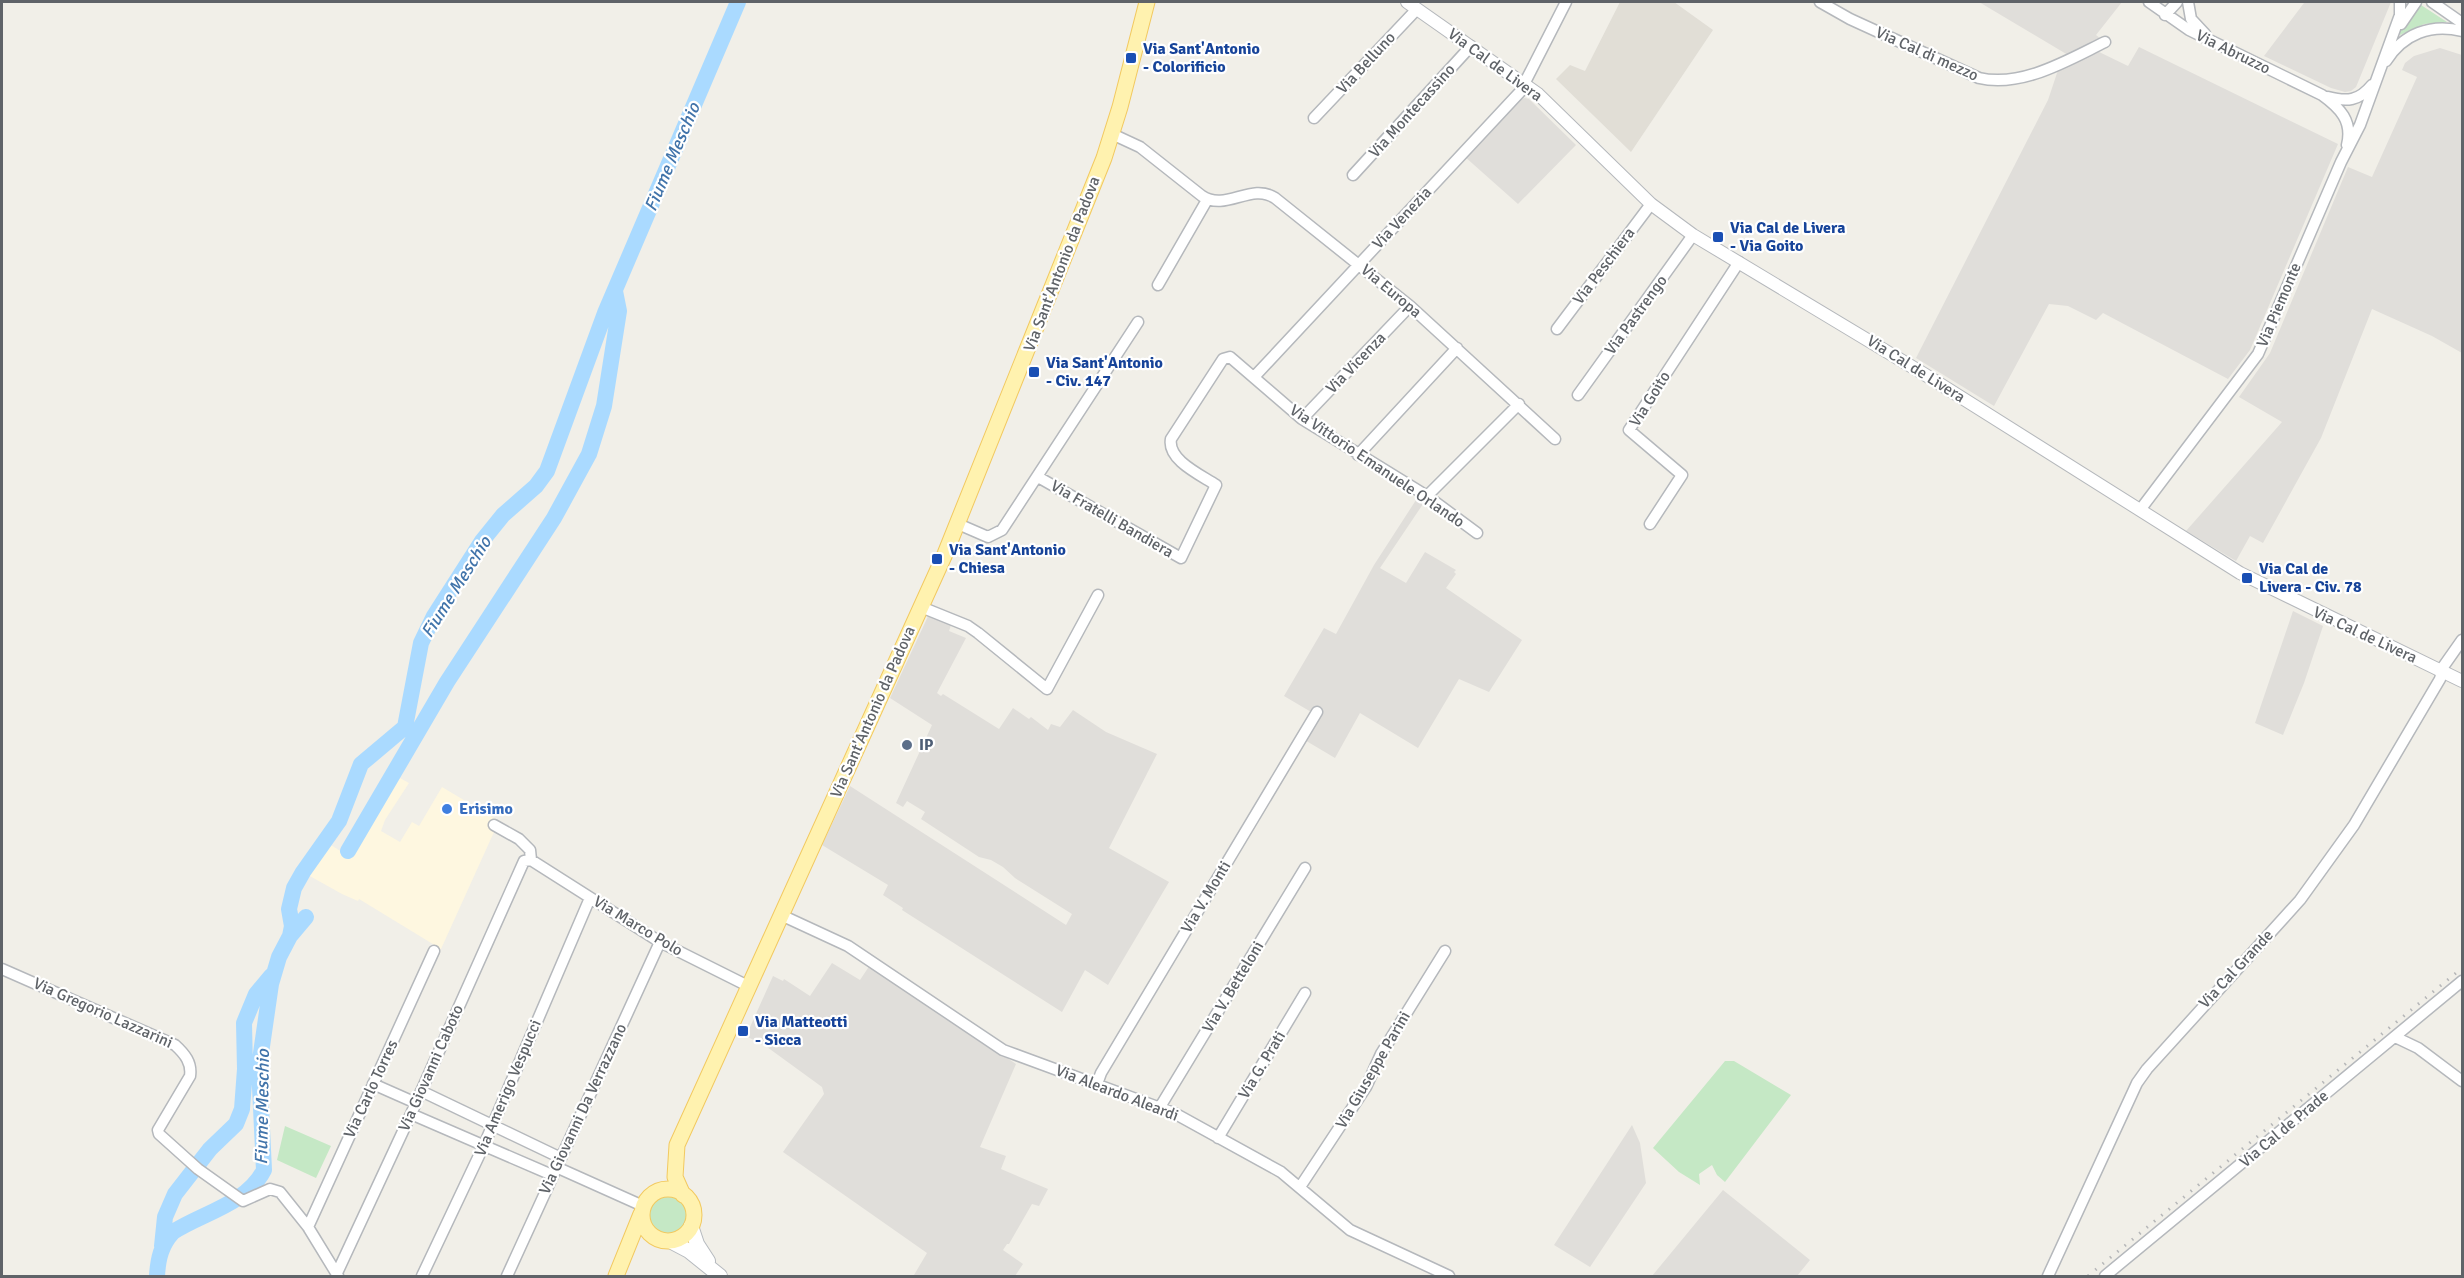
<svg xmlns="http://www.w3.org/2000/svg" width="2464" height="1278" font-family="Signika,sans-serif">
	<style>
		.commercial { fill: #fef7e0 }
		.industrial { fill: #e0deda }
		.education { fill: #e1ded6 }
		.green { fill: #c5e8c5 }
		.lines { fill: none; stroke-linecap: round; stroke-linejoin: round }
		.river { stroke: #aadaff; stroke-width: 16 }
		.minor-casing { stroke: #b5b8bc; stroke-width: 13 }
		.tertiary-casing { stroke: #b5b8bc; stroke-width: 14 }
		.secondary-casing { stroke: #b6babf; stroke-width: 16 }
		.primary-casing { stroke: #f2c960; stroke-width: 17 }
		.minor { stroke: #fff; stroke-width: 10 }
		.tertiary { stroke: #fff; stroke-width: 12 }
		.secondary { stroke: #fff; stroke-width: 14 }
		.primary { stroke: #fff2af; stroke-width: 15 }
		.rail { stroke: #b6b7b8; stroke-width: 3; stroke-dasharray: 1.5 8; stroke-linecap: butt }
		.transit-dot { fill: #1a4fb4; stroke: #fff; stroke-width: 2 }
		.service-dot { fill: #5c6f8a; stroke: #fff; stroke-width: 2 }
		.shop-dot { fill: #3f7fe0; stroke: #fff; stroke-width: 2 }
		.labels { text-anchor: middle; dominant-baseline: central; stroke-width: 4.5; stroke-linejoin: round; paint-order: stroke }
		.transit-label { font-size: 16px; font-weight: bold; fill: #164399; stroke: #fff; text-anchor: start }
		.street-label { font-size: 16px; fill: #5f6368; stroke: #fff }
		.service-label { font-size: 16px; font-weight: bold; fill: #4e5e75; stroke: #fff; text-anchor: start }
		.shop-label { font-size: 16px; font-weight: bold; fill: #366cbe; stroke: #fff; text-anchor: start }
		.water-label { font-size: 18px; font-style: italic; fill: #4174aa; stroke: #fff }
	</style>
	<rect width="100%" height="100%" fill="#f1efe8"/>
	<path class="commercial" d="M398,777l11,6 -24,37 -4,11 19,11 12,-20 7,4 23,-39 57,34 -58,128 -82,-50 -1,2 -16,-7 -34,-19 23,-30 20,13z"/>
	<path class="industrial" d="M1979,2h143l-26,33 5,4 -33,16z
		M2303,2h88l-35,85 -5,4 -6,1 -14,-4 -67,-32 40,-53z
		M2139,47l199,97 -88,206 -22,29 -125,-66 -7,7 -28,-14 -19,-2 -55,102 -78,-48 132,-258 11,-33 36,-17 33,16z
		M2440,48l22,7v298l-30,-17 -60,-27 -51,129 -58,105 -13,-7 -14,25 -50,-30 96,-109 -43,-25 31,-44 78,-186 24,10 45,-100 -15,-7 3,-7 9,-7z
		M1525,98l4,1 47,46 -58,59 -54,-48 57,-57z
		M1416,500l7,4 -43,64 26,15 19,-31 31,18 -2,2 2,2 -10,14 76,52 -33,52 -30,-13 -41,69 -58,-35 -25,45 -32,-19 15,-23 -34,-20 40,-68 12,6 38,-69z
		M2293,611l30,15 -19,57 -21,52 -28,-12z
		M930,612l22,10 -3,9 17,7 -29,55 4,3 2,-2 56,35 14,-21 16,11 2,-2 17,13 3,-6 9,3 13,-17 33,22 51,22 -48,94 60,34 -61,103 -23,-15 -23,42 -160,-102 1,-2 -20,-13 5,-10 -66,-40 28,-59 216,139 6,-11 -57,-36 -12,-11 -12,-7 -12,-3 -58,-38 4,-7 -18,-11 -4,6 -7,-4 36,-78 -42,-27z
		M832,963l28,17 10,-15 146,99 -36,83 26,9 -5,13 47,20 -9,17 -7,-2 -23,40h-2l-4,6 20,14 -8,12h-99l-2,-1 13,-22 -144,-101 41,-58 -2,-7 -55,-40 -21,-11 27,-60 10,5 1,-2 26,17z
		M1632,1125l8,18 6,40 -56,84 -36,-22z
		M1723,1190l87,70 -13,16h-145z"/>
	<path class="education" d="M1620,2h54l39,28 -82,122 -75,-73 14,-14 15,6z"/>
	<path class="green" d="M2421,5l26,17 -23,2 -24,11 -1,-2z
		M1725,1061h9l57,34 -66,87 -8,-7 -5,-10 -13,9 1,11 -21,-13 -26,-24z
		M285,1126l46,20 -15,32 -39,-18z
		M646 1216a21 21 0 1 1 42 0a21 21 0 1 1-42 0Z"/>
	<g class="lines">
		<path class="river" d="M348,851l99,-169 107,-164 35,-64 15,-48 15,-95 -4,-20
			M290,936l16,-19
			M162,1246l3,-29 10,-23 35,-45 26,-25 6,-15 3,-40 -1,-46 12,-29 15,-18
			M157,1276c1,-17 4,-31 16,-44 29,-19 74,-28 91,-62l-5,-103 12,-83 8,-27 11,-21 2,-10 -3,-17 5,-21 9,-16 36,-51 22,-57 44,-37 16,-84 13,-27 48,-75 21,-26 33,-29 11,-15 58,-158 133,-311"/>
		<g class="minor-casing">
			<path id="minor" d="M1820,2l30,17 129,59c43,10 89,-18 126,-36
				M2149,2l40,28 133,65c18,13 31,26 25,50
				M2188,2l3,17 14,15
				M2432,2l30,21
				M2165,15l12,-13
				M2401,24l15,-22
				M2386,61c17,-27 45,-38 76,-30
				M2328,97c19,5 31,4 44,-12
				M1314,118l103,-109
				M1112,134l28,13 62,49c24,16 49,-14 73,2l135,108 145,133
				M1353,175l118,-129
				M1158,285l49,-85
				M1557,329l94,-125
				M1254,377l266,-285 46,-90
				M1578,395l115,-160
				M1302,419l108,-113
				M1358,455l99,-107
				M1038,477l143,81 35,-73c-15,-10 -49,-25 -45,-46l52,-80 7,-2 72,62 125,77 50,37
				M1427,496l92,-92
				M2140,510l118,-156 83,-192 19,-37 40,-110v-13
				M958,524l30,13 14,-7 136,-208
				M1650,524l32,-49 -53,-45 110,-168
				M921,607l47,19 10,7 69,56 51,-94
				M494,825l25,14 11,11 1,10
				M781,915l67,31 155,104 171,63 107,59 69,58 99,46
				M2,969l173,76c10,9 17,18 15,31l-32,54 1,4 39,35 45,32 27,-12 10,3 28,35 30,49
				M2395,1037l23,11 44,33
				M373,1084l43,19
				M1097,1084l4,-11 216,-361
				M421,1091l140,67
				M1160,1107l145,-239
				M411,1114l141,61
				M1218,1138l87,-145
				M556,1167l87,39
				M1300,1187l66,-100 15,-33 64,-103
				M308,1227l126,-276
				M337,1273l74,-159 113,-253 7,-1 129,82 88,44
				M422,1276l62,-131 106,-247
				M507,1276l153,-334
				M2048,1276l89,-193 10,-14 153,-169 54,-75 86,-146 3,-12 19,-27
				M2105,1276l357,-295"/>
		</g>
		<g class="tertiary-casing">
			<path id="tertiary" d="M1407,2l131,92 113,110 42,31 231,139 316,199 222,108"/>
		</g>
		<g class="secondary-casing">
			<path id="secondary" d="M691,1226l6,18 11,17
				M670,1241l19,10 31,25"/>
		</g>
		<g class="primary-casing">
			<path id="primary" d="M642 1215a26 26 0 1 1 52 0a26 26 0 1 1-52 0Z
				M683,1195l-8,-18 2,-32 268,-591 159,-396 16,-51 27,-105
				M616,1276l25,-62"/>
		</g>
		<use href="#minor" class="minor"/>
		<use href="#tertiary" class="tertiary"/>
		<use href="#secondary" class="secondary"/>
		<use href="#primary" class="primary"/>
		<path class="rail" d="M2088,1276l374,-308"/>
	</g>
	<g class="transit-dot">
		<rect x="1125" y="52" width="12" height="12" rx="3"/>
		<rect x="1712" y="231" width="12" height="12" rx="3"/>
		<rect x="1028" y="366" width="12" height="12" rx="3"/>
		<rect x="931" y="553" width="12" height="12" rx="3"/>
		<rect x="2241" y="572" width="12" height="12" rx="3"/>
		<rect x="737" y="1025" width="12" height="12" rx="3"/>
	</g>
	<circle class="service-dot" cx="907" cy="745" r="6"/>
	<circle class="shop-dot" cx="447" cy="809" r="6"/>
	<g class="labels">
		<g class="transit-label">
			<text x="1143" y="49">Via Sant'Antonio<tspan x="1143" dy="18">- Colorificio</tspan></text>
			<text x="1730" y="228">Via Cal de Livera<tspan x="1730" dy="18">- Via Goito</tspan></text>
			<text x="1046" y="363">Via Sant'Antonio<tspan x="1046" dy="18">- Civ. 147</tspan></text>
			<text x="949" y="550">Via Sant'Antonio<tspan x="949" dy="18">- Chiesa</tspan></text>
			<text x="2259" y="569">Via Cal de<tspan x="2259" dy="18">Livera - Civ. 78</tspan></text>
			<text x="755" y="1022">Via Matteotti<tspan x="755" dy="18">- Sicca</tspan></text>
		</g>
		<g class="street-label">
			<text transform="translate(2233 52) rotate(26)">Via Abruzzo</text>
			<text transform="translate(1927 54) rotate(24)">Via Cal di mezzo</text>
			<text transform="translate(1366 63) rotate(-47)">Via Belluno</text>
			<text transform="translate(1495 65) rotate(36)">Via Cal de Livera</text>
			<text transform="translate(1412 111) rotate(-48)">Via Montecassino</text>
			<text transform="translate(1402 218) rotate(-47)">Via Venezia</text>
			<text transform="translate(1062 264) rotate(-69)">Via Sant'Antonio da Padova</text>
			<text transform="translate(1604 266) rotate(-53)">Via Peschiera</text>
			<text transform="translate(1391 291) rotate(40)">Via Europa</text>
			<text transform="translate(2279 305) rotate(-67)">Via Piemonte</text>
			<text transform="translate(1636 315) rotate(-54)">Via Pastrengo</text>
			<text transform="translate(1356 363) rotate(-46)">Via Vicenza</text>
			<text transform="translate(1916 369) rotate(32)">Via Cal de Livera</text>
			<text transform="translate(1650 399) rotate(-58)">Via Goito</text>
			<text transform="translate(1377 466) rotate(34)">Via Vittorio Emanuele Orlando</text>
			<text transform="translate(1112 519) rotate(30)">Via Fratelli Bandiera</text>
			<text transform="translate(2365 635) rotate(25)">Via Cal de Livera</text>
			<text transform="translate(873 712) rotate(-66)">Via Sant'Antonio da Padova</text>
			<text transform="translate(1206 897) rotate(-59)">Via V. Monti</text>
			<text transform="translate(638 926) rotate(31)">Via Marco Polo</text>
			<text transform="translate(2236 969) rotate(-47)">Via Cal Grande</text>
			<text transform="translate(1233 987) rotate(-59)">Via V. Betteloni</text>
			<text transform="translate(103 1013) rotate(24)">Via Gregorio Lazzarini</text>
			<text transform="translate(1262 1065) rotate(-59)">Via G. Prati</text>
			<text transform="translate(431 1068) rotate(-66)">Via Giovanni Caboto</text>
			<text transform="translate(1373 1070) rotate(-60)">Via Giuseppe Parini</text>
			<text transform="translate(508 1088) rotate(-67)">Via Amerigo Vespucci</text>
			<text transform="translate(371 1089) rotate(-65)">Via Carlo Torres</text>
			<text transform="translate(1117 1093) rotate(21)">Via Aleardo Aleardi</text>
			<text transform="translate(583 1109) rotate(-65)">Via Giovanni Da Verrazzano</text>
			<text transform="translate(2284 1129) rotate(-40)">Via Cal de Prade</text>
		</g>
		<g class="service-label">
			<text x="919" y="745">IP</text>
		</g>
		<g class="shop-label">
			<text x="459" y="809">Erisimo</text>
		</g>
		<g class="water-label">
			<text transform="translate(672 157) rotate(-67)">Fiume Meschio</text>
			<text transform="translate(456 587) rotate(-58)">Fiume Meschio</text>
			<text transform="translate(262 1107) rotate(-89)">Fiume Meschio</text>
		</g>
	</g>
	<rect width="2464" height="1278" fill="none" stroke="#5f6368" stroke-width="6"/>
</svg>
